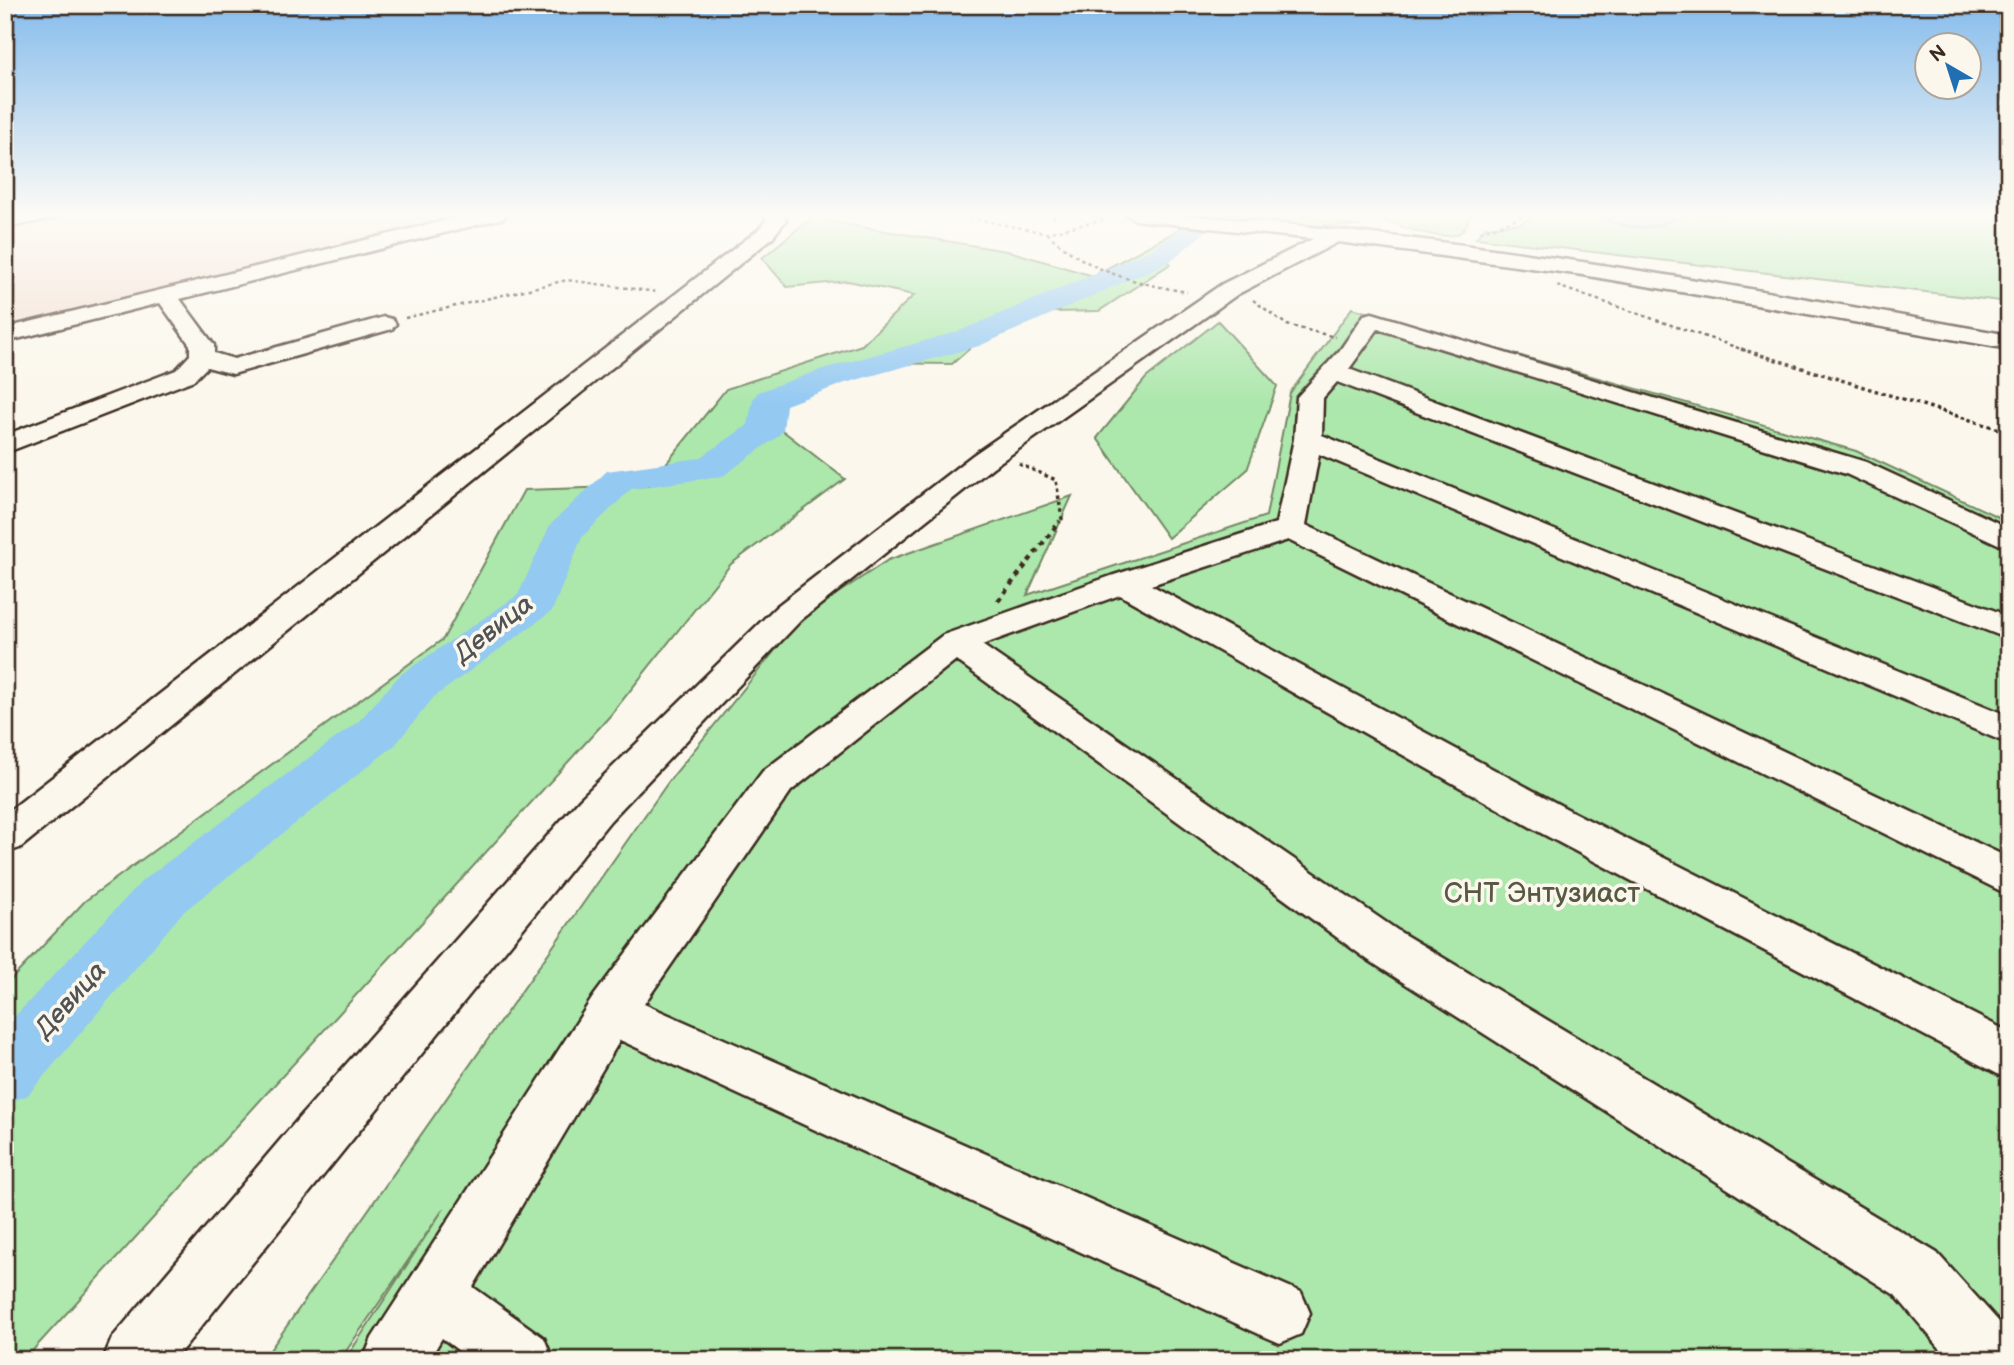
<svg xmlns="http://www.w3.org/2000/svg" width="2014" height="1365" font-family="'Balsamiq Sans',sans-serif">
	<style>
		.built { fill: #f2ded2 }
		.green { fill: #ace7ac; stroke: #748865; stroke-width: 2 }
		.water { fill: #94c9f2; stroke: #70899d; stroke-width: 2 }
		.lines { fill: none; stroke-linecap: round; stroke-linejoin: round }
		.river { fill: #94c9f2; fill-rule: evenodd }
		.minor-casing { stroke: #3b2a1e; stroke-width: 5 }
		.path-far2 { stroke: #3b2a1e; stroke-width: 2.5; stroke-dasharray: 3.5 3.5; stroke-linecap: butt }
		.path-far1 { stroke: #3b2a1e; stroke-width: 3.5; stroke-dasharray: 3.5 3.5; stroke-linecap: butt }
		.path { stroke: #3b2a1e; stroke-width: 4.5; stroke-dasharray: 5 5; stroke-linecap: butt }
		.minor { fill: #fbf7ec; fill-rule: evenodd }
		.labels { text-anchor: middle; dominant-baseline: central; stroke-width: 7; stroke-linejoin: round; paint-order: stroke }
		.water-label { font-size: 26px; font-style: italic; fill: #515253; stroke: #fbf7ec }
		.near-park-label { font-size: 28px; fill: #575942; stroke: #fbf7ec }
	</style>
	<rect width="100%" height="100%" fill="#fbf7ec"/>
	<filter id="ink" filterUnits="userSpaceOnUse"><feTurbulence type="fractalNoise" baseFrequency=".0143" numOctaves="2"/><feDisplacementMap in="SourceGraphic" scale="14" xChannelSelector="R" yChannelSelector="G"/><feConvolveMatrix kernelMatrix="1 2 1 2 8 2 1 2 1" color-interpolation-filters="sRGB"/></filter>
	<g filter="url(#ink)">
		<path class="built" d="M5,214h463l-67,21 -396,96z"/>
		<path class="green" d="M816,214h7l3,7 186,31 81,24 85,-46 7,-16h98l78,12 -137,-2 -59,20 5,20 -71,47 -89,2 -58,51 -93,-1 -103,47 89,69 -114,85 -122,153 -585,643h-19v-374l80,-85 358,-262 81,-149 124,-4 78,-97 136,-44 52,-50 -66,-14 -61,6 -25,-29z
			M1375,214h94l1,2c-2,4 -4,12 -8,15 -16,15 -72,-9 -91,-15z
			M1535,214h474v88l-533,-64 9,-11 37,-4z
			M1352,308l504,143 153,71v838h-1664l99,-152 -104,152h-77l406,-579 133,-164 86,-57 184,-64 -45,99 239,-79 24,-123z
			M1218,321l59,65 -30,84 -79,68 -71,-100 49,-60z"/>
		<path class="water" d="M1595,214h91c-36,18 -55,18 -91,0z"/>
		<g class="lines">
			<path class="river" d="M1199,214h28l-58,48 -190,84 -134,37 -59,22 -3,25 -6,7 -54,39 -92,13 -49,48 -30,74 -118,86 -39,48 -212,167 -155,183 -23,9v-77l138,-147 216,-159 41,-46 118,-80 32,-70 57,-54 93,-13 48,-33 5,-26 5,-7 65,-23 134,-37 194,-82z"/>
			<g class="minor-casing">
				<path id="minor" d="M15,214h41l-2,4 -49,10v-12z
					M472,214h34l-2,4 -324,81 34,46v8l20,6 150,-42 8,2 4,5 -4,5 -159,45 -26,-7 -13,13 -189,73v-18l171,-65 14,-15v-10l-30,-42 -155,39v-14z
					M765,214h19l2,6 -14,18 -752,610 -15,5v-39l753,-584 8,-10z
					M1126,214c88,0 176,12 264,22 208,24 413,62 619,99v14l-426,-74 -245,-33 -100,52 -245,173 -192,153 -191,201 -436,539h-71l9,-22 186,-219 282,-320 197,-193 196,-151 249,-171 91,-45 -178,-19z
					M1372,313l494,149 143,66v21l-163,-75 -468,-145 -29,40 660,247v23l-672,-257 -14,16 -1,37 687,281v28l-690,-290 -13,71 703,333v37l-721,-355 -137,45 420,226 438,221v48l-468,-247 -421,-238 -138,50 418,287 537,321 72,80v27h-59l-55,-65 -527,-335 -412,-300 -165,131 -147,213 657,288 9,21 -9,21 -21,9 -21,-9 -639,-294 -147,247 71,51 9,22h-82l-29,-22 -13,22h-66l9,-22 221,-341 170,-226 180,-136 168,-59 165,-53 18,-84 3,-42 43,-47 24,-35z"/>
			</g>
			<path class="path-far2" d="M949,214l98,19 55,-13 2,-6
				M1363,214l21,6
				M1053,218l2,-4
				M1480,232l50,-18
				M1047,233c39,38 88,50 140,59
				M1557,286l190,65
				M1253,300l34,25 48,12
				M405,318l162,-38 90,12"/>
			<path class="path-far1" d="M1741,349l268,83
				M1019,464l37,16 6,39 -3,4"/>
			<path class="path" d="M998,601l62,-80"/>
			<use href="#minor" class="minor"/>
		</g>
	</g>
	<linearGradient id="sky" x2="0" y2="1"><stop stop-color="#86bcec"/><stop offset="0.53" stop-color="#fdfbf6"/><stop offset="1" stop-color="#fdfbf6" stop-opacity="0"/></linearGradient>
	<rect width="2014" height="405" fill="url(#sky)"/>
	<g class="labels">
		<g class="water-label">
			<text transform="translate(494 629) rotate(-38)">Девица</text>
			<text transform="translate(71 1000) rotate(-48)">Девица</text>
		</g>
		<g class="near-park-label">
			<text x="1542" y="893">СНТ Энтузиаст</text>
		</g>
	</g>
	<rect width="2014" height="1365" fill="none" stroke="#fbf7ec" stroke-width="28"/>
	<rect x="14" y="14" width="1986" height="1337" fill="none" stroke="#3b2a1e" stroke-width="2.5" filter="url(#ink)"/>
	<g transform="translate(1948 66) rotate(321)"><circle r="33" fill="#fbf7ec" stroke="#aea59a" stroke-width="2"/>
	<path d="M0-5L12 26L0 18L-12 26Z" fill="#1f6fb2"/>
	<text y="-10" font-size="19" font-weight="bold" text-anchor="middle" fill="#3b2a1e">N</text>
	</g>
</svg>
